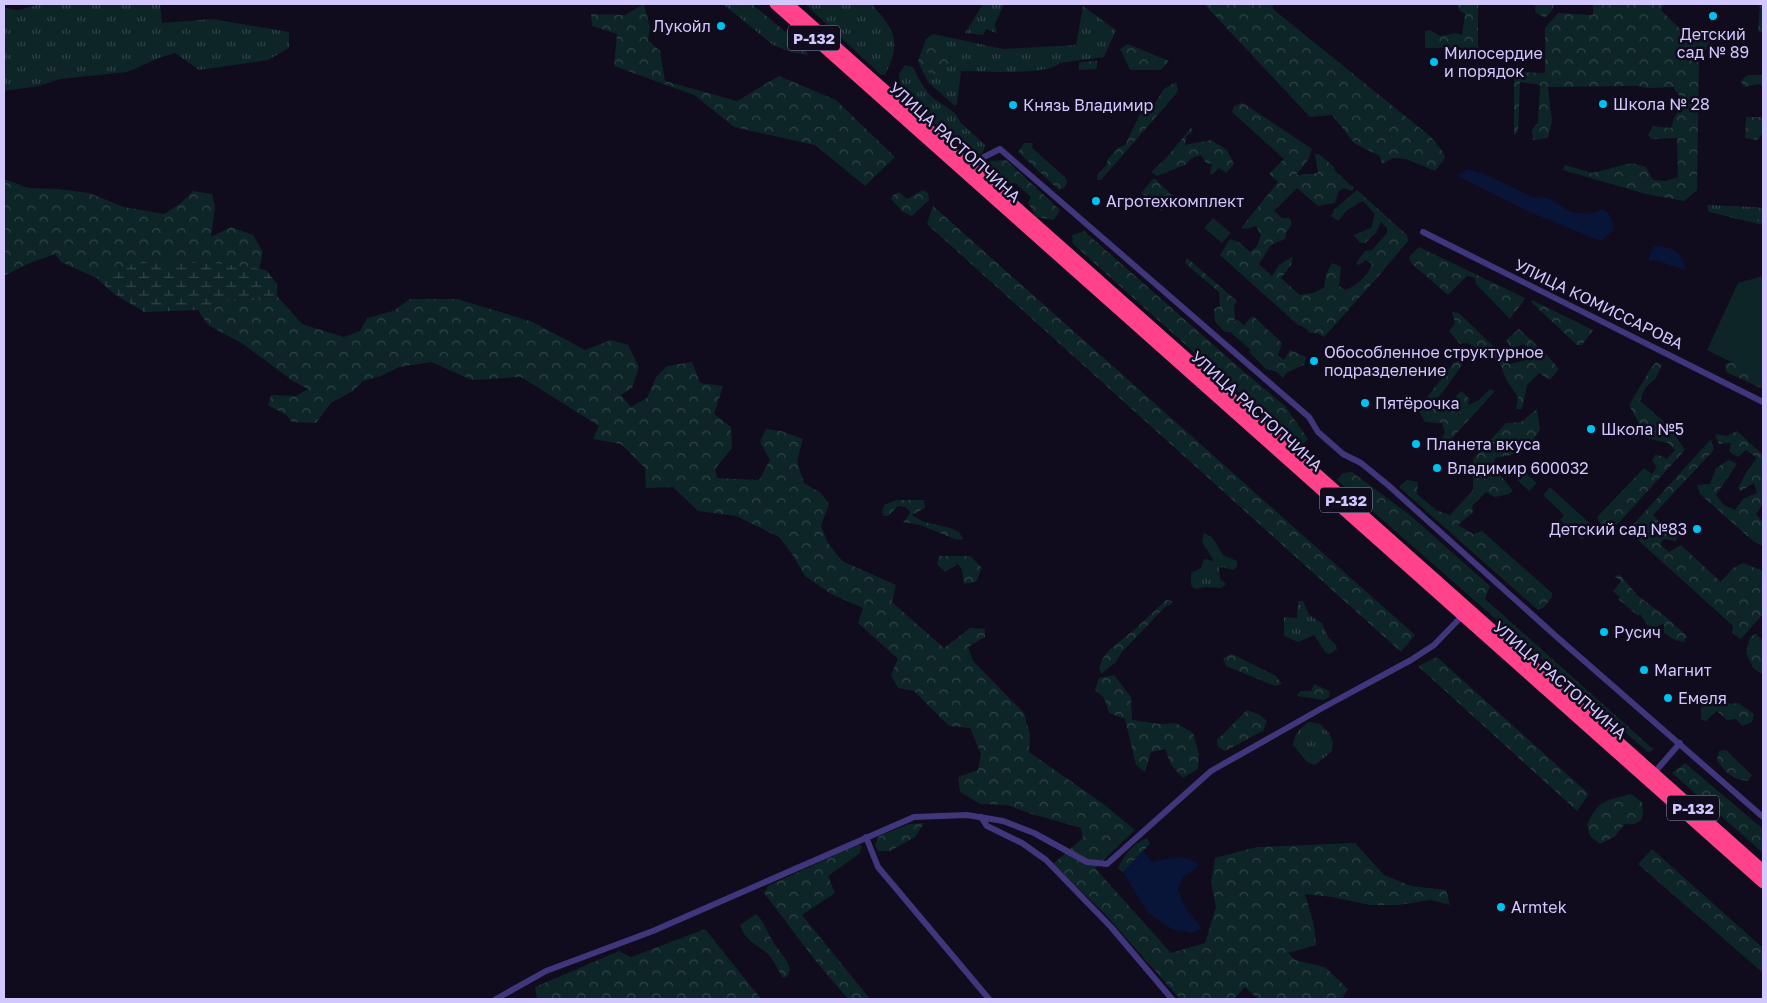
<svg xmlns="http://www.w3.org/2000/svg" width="1767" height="1003" font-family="'Golos Text',sans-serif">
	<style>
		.grass { fill: url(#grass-tufts) }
		.forest { fill: url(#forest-crowns) }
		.wetland { fill: url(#wetland-marsh) }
		.garden { fill: #0e2527 }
		.water { fill: #081539 }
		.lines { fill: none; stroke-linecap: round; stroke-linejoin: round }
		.street { stroke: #40367c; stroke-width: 6 }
		.highway { stroke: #ff428a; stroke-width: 11 }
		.poi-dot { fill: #00c2f2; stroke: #100b1d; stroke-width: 2 }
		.labels { text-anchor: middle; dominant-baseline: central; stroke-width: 5; stroke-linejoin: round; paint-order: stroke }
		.shield { fill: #100b1d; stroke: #988fbb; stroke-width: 1 }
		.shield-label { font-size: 15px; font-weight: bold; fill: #d3c7ff }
		.poi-label { font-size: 16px; fill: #d3c7ff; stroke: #100b1d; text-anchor: start }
		.street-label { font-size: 16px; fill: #d3c7ff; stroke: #100b1d }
	</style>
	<defs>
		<pattern id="grass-tufts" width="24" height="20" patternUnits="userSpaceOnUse" patternTransform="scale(1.25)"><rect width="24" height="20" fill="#0e2527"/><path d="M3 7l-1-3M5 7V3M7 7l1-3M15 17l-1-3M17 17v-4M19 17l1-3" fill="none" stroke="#304347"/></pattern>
		<pattern id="forest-crowns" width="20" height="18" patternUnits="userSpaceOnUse" patternTransform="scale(1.25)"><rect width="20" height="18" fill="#0e2527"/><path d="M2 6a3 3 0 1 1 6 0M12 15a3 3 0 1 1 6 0" fill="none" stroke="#304347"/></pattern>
		<pattern id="wetland-marsh" width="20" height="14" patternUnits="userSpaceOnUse" patternTransform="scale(1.25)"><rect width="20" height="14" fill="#0e2527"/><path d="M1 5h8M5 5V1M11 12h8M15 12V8" fill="none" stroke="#304347"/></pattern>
	</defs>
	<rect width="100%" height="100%" fill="#100b1d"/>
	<path class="grass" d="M40,4h120l2,19 50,-4 77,13v16l-21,12 -69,10 -24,-17 -16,5 -32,14 -67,7 -21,7 -35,5v-83l14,2z
		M723,4h11l57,48 -18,-7z
		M805,4h66c24,25 31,38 14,71h-4z
		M983,4h21l-9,20 1,9 -10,-4 -3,6 -18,-2z
		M1083,6l33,24 -12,27 -44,6c-13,13 -79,8 -99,8l-4,33 -2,2 -27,-24 -6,-12 13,5 4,-9 13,-8 -12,-7 -2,-12 -13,3 1,-3 7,-5 70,15 73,-4z
		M905,65l8,2c5,11 11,22 20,31 9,7 24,13 27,24l25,23c-1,8 -4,10 -12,13l-72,-65 -2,-19z
		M1707,205l46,2 2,11 8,3v4l-54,-13z
		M1204,533l8,4 11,18 14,6v5l-3,4 -14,-3 -1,1 1,11 6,5 -5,4 -15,-1 -11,2 -4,-4v-12l10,-5 3,-9 10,2 -12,-19z
		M1298,601h5l6,14 13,8 6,14 8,8 1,4 -7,5 -4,-1 -12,-18 -16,7 -14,-6v-19l13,1z
		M1309,722l11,2 9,9 4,10 -1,8 -17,14 -8,-3 -14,-17c2,-12 6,-16 16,-23z"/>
	<path class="forest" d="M644,4l6,23 -2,13 12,11 5,30 72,20 42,-25 57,24 59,57 -30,29 -50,-41 -81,-18 -40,-32 -80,-29 3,-32 -25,-8 -1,-12 34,1z
		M734,4h18l53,44 3,7 -17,-3z
		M1204,4h69v5l158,128 12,15 2,6 -10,13 -29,-12 -13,-1 -11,6 -2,-8 -25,-12 -23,-29 -22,2z
		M1457,4h21v44h-53v-17l5,-1 10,6 16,-3 6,2 3,-21 -6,-4z
		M1536,4h18l-1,5 -8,9 -10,-6z
		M1593,4h71l-3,6 19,19 49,2 -4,11 -15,-1 -6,11 -5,5 -2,133 -13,11 -38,-7 -83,-24 2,-5 27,8 39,-10 15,4 7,13 13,1 12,-4 -1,-39 -26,1 -3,-4 5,-9 18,2 3,-10 10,-16 -11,-15 -25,1 -10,-2 -90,1 4,34 -4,17 -15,2 -1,-10 6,-8 2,-37 -20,-3 -2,50 -4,3v-63l31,1v-45l13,-15 35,2z
		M1760,4h3v29l-5,-2z
		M938,39l2,12 12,7 -3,7 -10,1 -4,9 -13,-5 -4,-9 7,-19z
		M1128,44l41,17 -8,9h-31l-10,-21z
		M1097,61v8l-18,1v-8z
		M1747,75h16v11l-4,-2 -15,3 -3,-6z
		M1176,82l2,7 -2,5 -75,86h-4l1,-7 8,-7 2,-7 10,-11 7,-3 15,-31 10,-3 14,-22z
		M1243,103l69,46 -4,11 -12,15 22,-2 -3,-19h4l15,13 1,4 19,17 -2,3 -8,-3 -5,3 -4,12 -17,3 -21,-18 -23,23 8,7h7l3,6 -6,9 -1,6 -14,6 -12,19 13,12 7,-11 14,-9 -2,9 -10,13 19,17 13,-2 11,-5 2,-14 6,-11 9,4 -2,19 7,4c12,-6 21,-13 26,-26l-6,-4 -7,5 -3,-2 9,-12 7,-1 15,-17v-5l-6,-6 -5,11 -11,10h-5l-6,-8 17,-7 4,-14 -12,-13 -16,9 -9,11 -7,-5 4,-7 22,-19 50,45 1,6 -32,38 -52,58 -7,-4h-7l-6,-6 -6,-2 -78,-70 10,-16 9,3 11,10 7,-6 4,-11 -5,-9 -9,3 -6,-1 37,-46 -9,-8 15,-15 -52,-47 2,-6z
		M1746,117h17v16l-6,7 -12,-2z
		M1191,128l2,3 -7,5 -1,9 26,-5 16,10 7,14 -8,9 -7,-5 -6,6h-3l2,-10 -6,-1 -5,-8 -9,3 -7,7 -28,11 -6,-4 14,-13z
		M1024,143h9l-1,5 34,30 1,5 -3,5 -5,2 -41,-38z
		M1006,160l54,50 -6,10 -18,-3 -8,-14 3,-6 -16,-14 -12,1 -13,-12 -1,-11z
		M1154,178l20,19 -13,14 -20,-18z
		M4,179l24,9 30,1 31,4 35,14 40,7 17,-11 12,-12 19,3 3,13 -4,30 20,-10 22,8 10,17 -4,17 -28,6 -135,3 -35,-16 -6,-8 -30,11 -21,11z
		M923,190l5,3 1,7 -17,16 -9,-4 -12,-13 2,-4 6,-3 8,7z
		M933,206l482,429 -14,17 -474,-428z
		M1753,207l10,1v13l-8,-3z
		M1084,231l158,139 43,36 23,33 -8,8 -227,-203 -1,-9z
		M1419,247l106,51c-3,8 -11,13 -15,21l-34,-35 -1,-6 -8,-2 -19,19 -36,-31 -3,-7z
		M1187,258l50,43 -3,5 1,13 -2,4 4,-4 8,7v-3l8,-7 29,27 -4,12 6,5 6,-10 16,7 -2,8 -18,8 -3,5 -6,-6 -11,-3 -17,-17 2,-2 -21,-18h-5l-10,-10 -1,-13 6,-3 -1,-14 -34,-29z
		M277,296l25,28 42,13 16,-6 7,-13 26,-7 17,-12h47l76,23 52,28 26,-10 17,5 11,22 -7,21 -11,7 10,12 16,-9 9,-21 11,-11 25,-4 8,21 23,3 -9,28 17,13 1,21 -17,21 2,9 42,2 11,-20 -10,-18 6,-13 15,2 22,8 -6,22 7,22 17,10 8,11 -8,22 7,17 14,18 54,24 -4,17 52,46 26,-20 15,1v8l-17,10 5,14 51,52 6,22 -1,17 73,51 33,27 -40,38 76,85 34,-10 11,-36 -5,-24 4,-25 42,-11 98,-4 29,32 27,11 35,4 4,15 -19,-5 -33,5h-28l-38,-8 -27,-3 9,31 2,20 -28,8 7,7 30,7 23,22 -5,8 1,2h-86l-13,-12 -11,12h-54l-76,-86 -51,-49 30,-26 -2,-10 -52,-15 -22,-8 -27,-1 -20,-12 -2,-15 20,-7 3,-16 -11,-26 -21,-2 -35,-35 -16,-3 -7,-13 7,-16 -40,-36 5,-15 -32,-14 -26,-18 -13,-22 -13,-17 -43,-21 -38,-5 -25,-24 -27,1 -1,-20 -24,-24 -28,-5 6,-13 -78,-49 -49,3 -41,-18 -32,5 -18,9 -18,5 -10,10 -22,12 -15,20 -24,-1 -6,-7 -18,-10 3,-10 25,1 12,-7 -15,-8 -50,-37 -35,-19 -10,-15 30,-11z
		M1532,300l61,30 -11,15h-5l-46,-43z
		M1452,312l7,1 35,34 8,3 8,14 20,-5 2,-8 -9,-7 -11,6 -6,-10 13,-11 25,23 15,17 -9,11 -11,-7 -12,12 -5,24h-6l2,-12 -11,-16 -7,-17 -32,-21 -8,1 -11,-13 6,-8z
		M1458,361h4v4l-19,27 -9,9 -1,7c23,5 16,-9 29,-17l7,8 -1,6 11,-5 11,-11 5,2 -49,54 -6,3 -2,-3 7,-12 -3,-10 -17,-1 -6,-11 1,-5 33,-42z
		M1656,362l6,3 -6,13 -11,10 -5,13 29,25 16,24 -72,79 -11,-1 -5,-11 47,-49 8,6 5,-7 -5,-6 3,-6 7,1 5,3 8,-9 -7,-7 -21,-5 -18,-33 22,-37z
		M1733,362l30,16v11l-37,-17 -1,-8z
		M1537,409l3,21 -11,16 -18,9 -16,3 -2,8 20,25 -4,3 -14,3 -9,-5 -14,14 1,6 -15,13 15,9 9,-3 70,62v4l-9,11 -5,2 -139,-123 8,-7 11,2 -1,12 19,16 14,5 23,-25v-31l33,-36 15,-1z
		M1737,431l26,24v49l-7,10 7,8v24l-10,-5 -53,-47 -3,-9 13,-1 6,-16 13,-8 8,4 -21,31 8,10 11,5 8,-11 14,-6 -3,-10 -13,8 -3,-3 9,-17 10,-13 -11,-8 -8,7 -9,-6 2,-8 -12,1 -4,-10 12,2z
		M1711,439l3,11 -61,65 15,16 10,4 -2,6 -12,-2 -4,5 9,8 12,-7 40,37 12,-14 10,-5 20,8v43l-22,25 -9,-6 1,-7 -94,-85 -8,-14z
		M1352,472l59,44 79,70 -5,13 168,150 -4,4 -312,-273 6,-7z
		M896,500h28l1,8 -13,7 12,7 27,6 8,4 4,7 -6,1 -37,-15 -17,-3 4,-4 3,-6 -4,-5 -8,-1 -10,10h-4l-2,-4 2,-7z
		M939,556h31l12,12 -6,14 -12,2 -2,-14 -4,-6 -13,8 -8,-8z
		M1620,575l17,20 29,22 21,19 -3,6 -9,-2 -11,-7v-10l-12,6 -6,-6 -6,-9 -2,2 -20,-17 3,-4 -3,1 -5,-5 8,-10 -7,-5z
		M1166,600l6,1 -1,4 -5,1 -44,46 -6,10 -15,12 -2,-6 4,-10 7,-9 24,-19z
		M1756,634l7,7v34l-10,-7 -7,-15 4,-16z
		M1232,654l44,22 6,8 -7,2 -49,-20 -3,-8z
		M1437,657l152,137 -12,17 -159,-145z
		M1114,675l17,22 1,23 27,4 17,-1 17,10 6,21 -1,15 -15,9 -12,-13 -6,-16 -14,3 -6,20 -9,-7 -11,-46 -16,-6 -5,-15 -9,-8 4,-12z
		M1314,684l15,7 1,3 -2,4 -5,2 -26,-4 3,-5h11z
		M1711,702c9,0 18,3 27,1l16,11 -2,8 -10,4 -6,-7 -9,1 -10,-9 -11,10 -5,-1v-13z
		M1247,710l13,5 7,6 -4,10 -38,20 -7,-4 -1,-7z
		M1726,750l26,25 -4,6c-15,-1 -23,-9 -31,-21l2,-9z
		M1685,763l78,66v24l-91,-80z
		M1631,794l11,8c2,15 2,24 -17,22l-11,13 -14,7 -10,-8 -3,-11c12,-26 18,-24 44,-31z
		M924,823l-9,14 -25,14h-12l-3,-6 4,-9 31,-12z
		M1147,838l3,6 -27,28 -5,-4c7,-14 14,-24 29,-30z
		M857,845h5l-2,8 -32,23 7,17 -33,22 68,84h-22l-34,-40 -50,-66 4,-7z
		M1652,849l111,99v25l-125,-109z
		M756,914c7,6 8,12 13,21 6,13 18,21 21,35l-3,7 -4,1c-5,-8 -9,-18 -15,-24 -11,-10 -23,-13 -28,-29z
		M705,929l56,70h-208l-16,-1 -2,-11 84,-36 12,6z"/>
	<path class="wetland" d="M161,261l62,3 43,6 11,14v12l-49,3 -30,11 -54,2 -31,-19 -17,-15 20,-11z"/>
	<path class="garden" d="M1213,218l18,15 -9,10 -18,-15z
		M1763,276v102l-56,-28 31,-67z
		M1523,470l14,13 -8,8 -14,-13z
		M1550,487l44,40 -12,13 -22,-20 4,-5 -21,-20z"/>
	<path class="water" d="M1467,169l18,5 47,23 16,1 23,14 17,2 15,-5 7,6 4,15 -13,11 -69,-28 -74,-37z
		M1654,246c19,1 26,4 32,23 -12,0 -24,-10 -37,-8v-4z
		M1143,851l9,11c16,-3 36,-10 47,4l-15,10 -6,13 7,19 17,20 -9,5 -21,-4 -24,-16 -25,-41z"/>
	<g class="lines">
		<path class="street" d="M973,167l11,-10 16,-8 309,268 9,15 25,22 18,9 27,22 170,153 205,179
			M1423,232l340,170
			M1654,773l26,-30
			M981,817l6,9 35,17 24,17 65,67 61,72
			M866,837l12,30 111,132
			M496,999l50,-28 107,-40 261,-114 53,-2 36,6 31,12 53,29 20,2 104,-93 113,-64 87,-47 23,-15 28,-29"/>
		<path class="highway" d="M775,4l988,879
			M788,4l975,866"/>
	</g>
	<g class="poi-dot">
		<circle cx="1713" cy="16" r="5"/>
		<circle cx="721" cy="26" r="5"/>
		<circle cx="1434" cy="62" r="5"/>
		<circle cx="1603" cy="104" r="5"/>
		<circle cx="1013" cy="105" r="5"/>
		<circle cx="1096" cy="201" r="5"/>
		<circle cx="1314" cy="361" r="5"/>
		<circle cx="1365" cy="403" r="5"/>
		<circle cx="1591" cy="429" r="5"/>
		<circle cx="1416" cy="444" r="5"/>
		<circle cx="1437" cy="468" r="5"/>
		<circle cx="1697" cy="529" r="5"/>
		<circle cx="1604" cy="632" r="5"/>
		<circle cx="1644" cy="670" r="5"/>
		<circle cx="1668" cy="698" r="5"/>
		<circle cx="1501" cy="907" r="5"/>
	</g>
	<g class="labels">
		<g class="shield">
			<rect x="788" y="25.5" width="52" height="25" rx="4"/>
			<rect x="1320" y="487.5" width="52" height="25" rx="4"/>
			<rect x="1667" y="795.5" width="52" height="25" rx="4"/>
		</g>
		<g class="shield-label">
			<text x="814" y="38">Р-132</text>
			<text x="1346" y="500">Р-132</text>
			<text x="1693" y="808">Р-132</text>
		</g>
		<g class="poi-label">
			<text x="711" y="26" text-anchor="end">Лукойл</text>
			<text x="1713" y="34" text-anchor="middle">Детский<tspan x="1713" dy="18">сад № 89</tspan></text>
			<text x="1444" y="53">Милосердие<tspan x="1444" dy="18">и порядок</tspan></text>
			<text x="1613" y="104">Школа № 28</text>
			<text x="1023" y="105">Князь Владимир</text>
			<text x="1106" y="201">Агротехкомплект</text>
			<text x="1324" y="352">Обособленное структурное<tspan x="1324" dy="18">подразделение</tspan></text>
			<text x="1375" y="403">Пятёрочка</text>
			<text x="1601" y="429">Школа №5</text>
			<text x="1426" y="444">Планета вкуса</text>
			<text x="1447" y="468">Владимир 600032</text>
			<text x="1687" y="529" text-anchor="end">Детский сад №83</text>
			<text x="1614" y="632">Русич</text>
			<text x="1654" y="670">Магнит</text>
			<text x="1678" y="698">Емеля</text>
			<text x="1511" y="907">Armtek</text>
		</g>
		<g class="street-label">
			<text transform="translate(955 142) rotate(42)">УЛИЦА РАСТОПЧИНА</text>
			<text transform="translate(1599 304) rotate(26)">УЛИЦА КОМИССАРОВА</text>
			<text transform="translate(1257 411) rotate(42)">УЛИЦА РАСТОПЧИНА</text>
			<text transform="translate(1560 680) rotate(41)">УЛИЦА РАСТОПЧИНА</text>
		</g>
	</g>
	<rect width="1767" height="1003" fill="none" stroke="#d3c7ff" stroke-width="10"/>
</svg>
